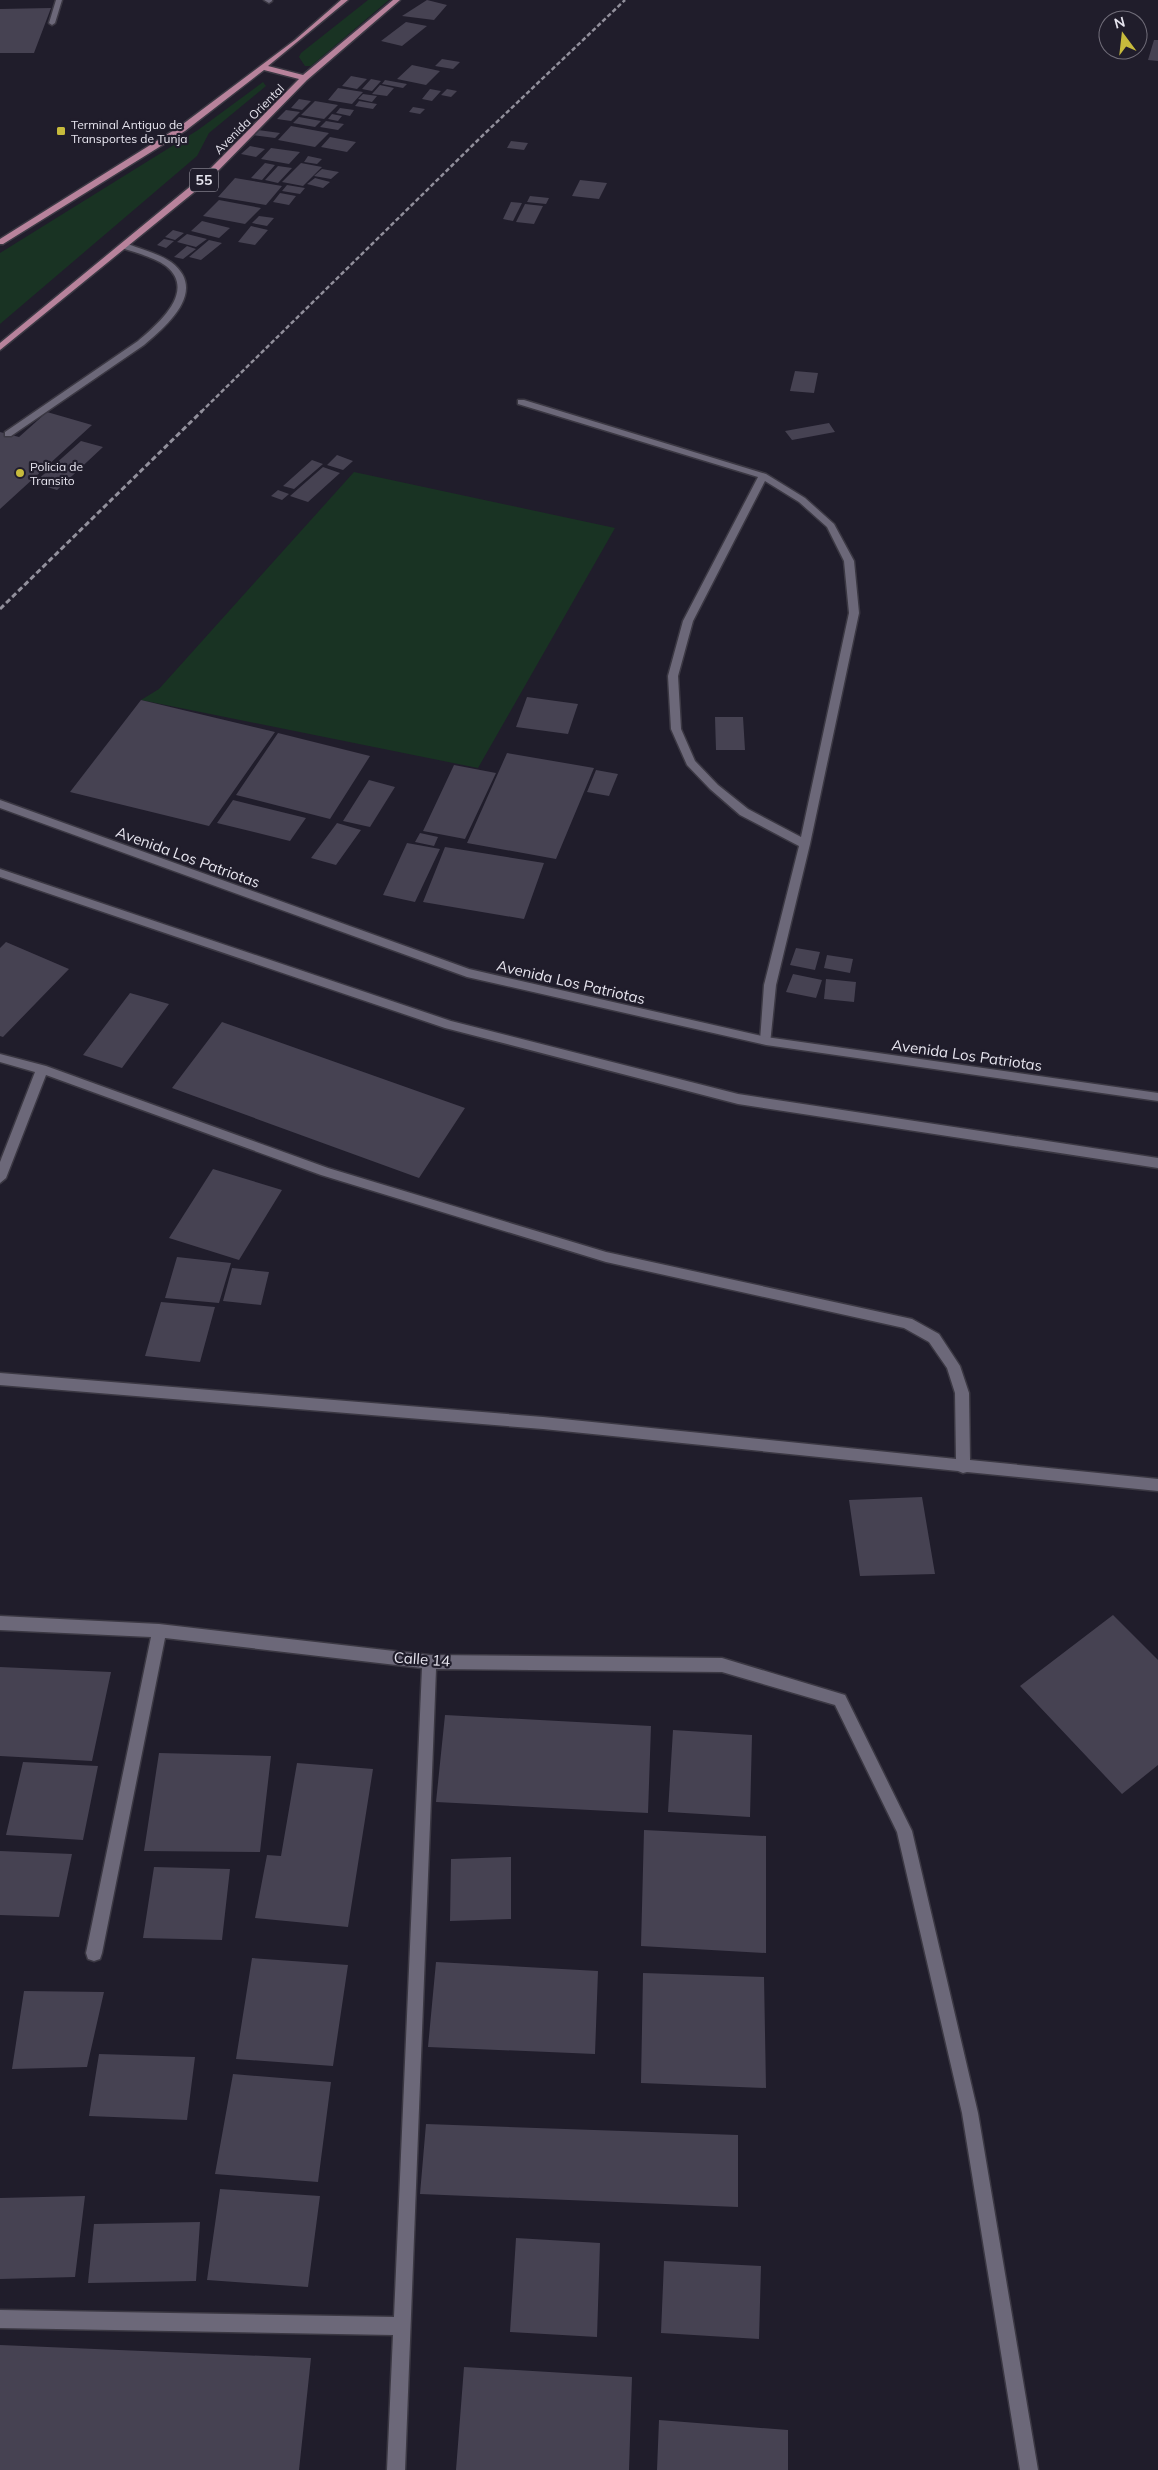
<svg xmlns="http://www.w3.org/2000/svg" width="1158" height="2470" font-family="Mulish,sans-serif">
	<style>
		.green { fill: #193323 }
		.building { fill: #464252 }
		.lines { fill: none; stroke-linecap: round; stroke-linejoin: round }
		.service-casing { stroke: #3b3843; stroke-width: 3 }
		.minor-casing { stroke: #3b3843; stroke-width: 3 }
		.secondary-casing { stroke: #3b3843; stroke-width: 3 }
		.primary-casing { stroke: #3b3843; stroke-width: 3 }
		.service { fill: #6c6879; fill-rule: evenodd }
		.minor { fill: #6c6879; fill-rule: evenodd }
		.secondary { fill: #6c6879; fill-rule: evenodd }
		.primary { fill: #b8839c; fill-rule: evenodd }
		.rail-far1 { stroke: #92909c; stroke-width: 2.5; stroke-dasharray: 4.5 2.5; stroke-linecap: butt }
		.rail { stroke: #92909c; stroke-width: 3; stroke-dasharray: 5.5 3; stroke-linecap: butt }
		.poi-dot { fill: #c7bb3c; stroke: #201d2b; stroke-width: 2 }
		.labels { text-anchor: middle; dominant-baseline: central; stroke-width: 4.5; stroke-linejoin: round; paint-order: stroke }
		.far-street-label { font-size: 12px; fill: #e7e5ef; stroke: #201d2b }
		.far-poi-label { font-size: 12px; fill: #e7e5ef; stroke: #201d2b; text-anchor: start }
		.shield { fill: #201d2b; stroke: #aba9b4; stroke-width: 1 }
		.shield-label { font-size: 14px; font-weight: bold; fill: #e7e5ef }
		.street-label { font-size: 15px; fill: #e7e5ef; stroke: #201d2b }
	</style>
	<rect width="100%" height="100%" fill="#201d2b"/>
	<path class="green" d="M368,0h21l-78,66h-6l-6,-9 2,-4z
		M263,82l3,4 -57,47 -12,23 -197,168v-71l198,-123z
		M354,472l261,56 -137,240 -337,-68 18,-11z"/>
	<path class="building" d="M427,0l20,5 -13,15 -32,-4z
		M51,8l-17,45h-34v-44z
		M406,22l21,4 -25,20 -21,-5z
		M1154,40h4v21l-10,-1z
		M442,59l18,3 -7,7 -18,-3z
		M412,65l28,6 -14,14 -29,-6z
		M351,76l16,3 -10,10 -15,-3z
		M371,79l10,2 -9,10 -10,-2z
		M385,80l22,4 -4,4 -21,-4z
		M380,85l14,3 -7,8 -15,-2z
		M338,88l25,4 -11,12 -24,-4z
		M430,89l11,2 -9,10 -10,-2z
		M447,89l10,2 -6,6 -10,-2z
		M363,94l14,2 -5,6 -14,-3z
		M299,99l12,2 -9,9 -11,-2z
		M315,101l23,4 -14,14 -23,-4z
		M359,101l18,3 -4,5 -18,-3z
		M413,107l12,2 -5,5 -11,-2z
		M340,108l14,2 -4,6 -14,-3z
		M286,110l14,2 -9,9 -14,-2z
		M332,114l10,2 -4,5 -10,-2z
		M299,117l22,4 -6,6 -22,-4z
		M326,121l18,3 -6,6 -18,-3z
		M291,126l38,7 -14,14 -37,-7z
		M258,130l22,3 -5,5 -22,-3z
		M330,137l26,5 -9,10 -26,-5z
		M511,141l17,2 -4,7 -17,-2z
		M250,146l15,3 -9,8 -15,-3z
		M271,148l29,4 -11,12 -28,-5z
		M308,156l14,3 -5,5 -13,-2z
		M265,163l10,2 -13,15 -11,-2z
		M301,163l21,4 -19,19 -21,-4z
		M278,166l14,2 -14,15 -13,-3z
		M322,169l17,3 -8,7 -17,-3z
		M235,178l47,8 -16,19 -48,-8z
		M315,178l15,4 -7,6 -16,-4z
		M580,180l27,3 -8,16 -27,-3z
		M287,185l18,3 -5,6 -18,-3z
		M280,193l16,3 -7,9 -16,-3z
		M530,196l19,2 -3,6 -19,-2z
		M219,200l42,8 -16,16 -42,-8z
		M511,202l11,1 -9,18 -10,-2z
		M525,204l18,2 -9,18 -18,-2z
		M259,216l15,2 -7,8 -15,-3z
		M202,221l28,7 -11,10 -28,-7z
		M251,226l17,4 -13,15 -17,-3z
		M173,230l11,3 -9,7 -10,-3z
		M187,234l20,5 -11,8 -19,-5z
		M164,239l10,2 -8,7 -9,-3z
		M209,240l13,3 -21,17 -12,-3z
		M187,246l9,3 -13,10 -9,-2z
		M795,371l23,2 -4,20 -24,-2z
		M47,412l45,13 -92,84v-77l19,5z
		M829,423l6,9 -43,8 -7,-9z
		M81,441l22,6 -46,43 -23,-7z
		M337,455l16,6 -10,9 -16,-5z
		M312,460l11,4 -29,25 -11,-3z
		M323,467l17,6 -32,29 -18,-6z
		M278,490l11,4 -7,6 -11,-4z
		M527,697l51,7 -10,30 -52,-7z
		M141,700l134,32 -66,94 -139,-34z
		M715,717h28l2,33h-29z
		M278,733l92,23 -40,63 -94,-24z
		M507,753l87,15 -38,91 -89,-16z
		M454,765l42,8 -31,66 -42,-8z
		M596,770l22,4 -9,22 -22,-4z
		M369,780l26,7 -25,40 -27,-6z
		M233,800l73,18 -16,23 -73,-18z
		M337,823l24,7 -25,35 -25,-7z
		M420,833l18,4 -4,9 -19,-4z
		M407,843l33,6 -25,53 -32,-7z
		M445,847l99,16 -20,56 -101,-17z
		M6,942l63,27 -66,68 -3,-1v-88z
		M796,948l24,4 -5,18 -25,-5z
		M827,955l26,4 -3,14 -26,-5z
		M793,974l29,6 -6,18 -30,-6z
		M826,979l30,3 -2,20 -30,-3z
		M130,993l39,11 -47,64 -39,-13z
		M222,1022l116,41 127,45 -46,70 -247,-90z
		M213,1169l69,21 -43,70 -70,-22z
		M177,1257l54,6 -12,40 -54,-5z
		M232,1268l37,4 -8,33 -38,-4z
		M161,1302l54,5 -15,55 -55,-6z
		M922,1497l13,77 -75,2 -11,-76z
		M1113,1615l45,45v105l-36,29 -102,-108z
		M0,1667l111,5 -19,89 -92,-5z
		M445,1715l206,11 -3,87 -212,-11z
		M673,1730l79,5 -2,82 -82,-5z
		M159,1753l112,3 -11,96 -116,-1z
		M23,1762l75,4 -15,74 -77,-5z
		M297,1763l76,6 -25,158 -93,-9 12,-63 14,1z
		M644,1830l122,6v117l-125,-7z
		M0,1851l72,3 -13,63 -59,-2z
		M511,1857v62l-61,2 1,-62z
		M154,1867l76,2 -8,71 -79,-2z
		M252,1958l96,7 -15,101 -97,-7z
		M436,1962l162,9 -3,83 -167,-7z
		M643,1973l121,4 2,111 -125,-5z
		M24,1991l80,1 -17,75 -75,2z
		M99,2054l96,3 -8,63 -98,-4z
		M233,2074l98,8 -13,100 -103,-8z
		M426,2124l312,11v72l-318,-13z
		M220,2189l100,7 -12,91 -101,-7z
		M85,2196l-10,81 -75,2v-81z
		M200,2222l-4,59 -108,2 6,-59z
		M516,2238l84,5 -3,94 -87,-5z
		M664,2261l97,5 -2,73 -98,-6z
		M0,2345l311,13 -12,112h-299z
		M464,2367l168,10 -3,93h-173z
		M659,2420l129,10v40h-131z"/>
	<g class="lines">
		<g class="service-casing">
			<path id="service" d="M56,0h6l-7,23 -3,2 -3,-2z
				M264,0h8v1l-3,2z
				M122,244h6c14,6 30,9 43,18 37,28 -3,63 -27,83l-133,91h-6v-4l133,-91c20,-17 59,-50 28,-75 -12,-9 -30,-13 -44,-18z
				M518,400h6l242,74 39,24 29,26 20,37 5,52 -49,231 -34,141 -6,59h-8l-2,-3 4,-56 35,-139 -59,-31 -30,-26 -23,-24 -16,-36 -3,-53 15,-55 75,-144 -240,-73zM765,481l34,21 28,25 17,34 5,52 -48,224 -53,-28 -30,-24 -23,-24 -14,-32 -3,-53 15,-55z"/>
		</g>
		<g class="minor-casing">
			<path id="minor" d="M0,1054l46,12 282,102 278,84 306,67 27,15 21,32 9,27 1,67 188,19v12l-191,-19 -4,1 -5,-2 -415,-42 -543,-44v-12l543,44 413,42 -1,-66 -8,-25 -18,-26 -25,-14 -298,-66 -285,-87 -275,-100 -40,103 -6,5v-21l35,-90 -35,-10z
				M0,1616l159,8 270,31 293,3 123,37 67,136 66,282 60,357h-18l-58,-357 -65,-281 -62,-127 -113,-33 -286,-3 -31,801h-18l6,-135 -393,-7v-18l394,7 28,-649 -257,-30 -63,315 -2,6 -6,2 -6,-2 -2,-6 65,-316 -151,-7z"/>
		</g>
		<g class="secondary-casing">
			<path id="secondary" d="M0,800l469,169 297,68 392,56v8l-392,-56 -299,-68 -467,-169z
				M0,869l451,152 287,73 420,64v10l-420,-64 -293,-76 -445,-151z"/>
		</g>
		<g class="primary-casing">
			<path id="primary" d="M341,0h7l-80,66 35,9 90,-75h7l-93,80 -98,100 -209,170v-7l203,-167 96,-97 -35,-9 -79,61 -182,113h-3v-5l179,-112 116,-87z"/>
		</g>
		<use href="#service" class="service"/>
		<use href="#minor" class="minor"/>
		<use href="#secondary" class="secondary"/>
		<use href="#primary" class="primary"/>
		<path class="rail-far1" d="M201,412l279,-274 145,-138"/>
		<path class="rail" d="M0,609l202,-198"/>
	</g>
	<g class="poi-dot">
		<rect x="56" y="126" width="10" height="10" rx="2.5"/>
		<circle cx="20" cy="473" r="5"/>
	</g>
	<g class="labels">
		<g class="far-street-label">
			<text transform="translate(249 119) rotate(-45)">Avenida Oriental</text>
		</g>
		<g class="far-poi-label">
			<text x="71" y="124">Terminal Antiguo de<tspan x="71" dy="14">Transportes de Tunja</tspan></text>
			<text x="30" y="466">Policia de<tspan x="30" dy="14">Transito</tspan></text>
		</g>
		<rect class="shield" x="190" y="168.5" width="28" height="23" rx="4"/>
		<g class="shield-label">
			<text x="204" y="180">55</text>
		</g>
		<g class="street-label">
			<text transform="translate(188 857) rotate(20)">Avenida Los Patriotas</text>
			<text transform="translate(571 982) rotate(13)">Avenida Los Patriotas</text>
			<text transform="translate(967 1055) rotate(8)">Avenida Los Patriotas</text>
			<text transform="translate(422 1659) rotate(4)">Calle 14</text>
		</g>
	</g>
	<g transform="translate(1123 35) rotate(345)"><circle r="24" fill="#201d2b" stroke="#706d79"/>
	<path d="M0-4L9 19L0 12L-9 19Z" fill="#c7bb3c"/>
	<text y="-8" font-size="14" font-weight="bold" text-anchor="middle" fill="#e7e5ef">N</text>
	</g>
</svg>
